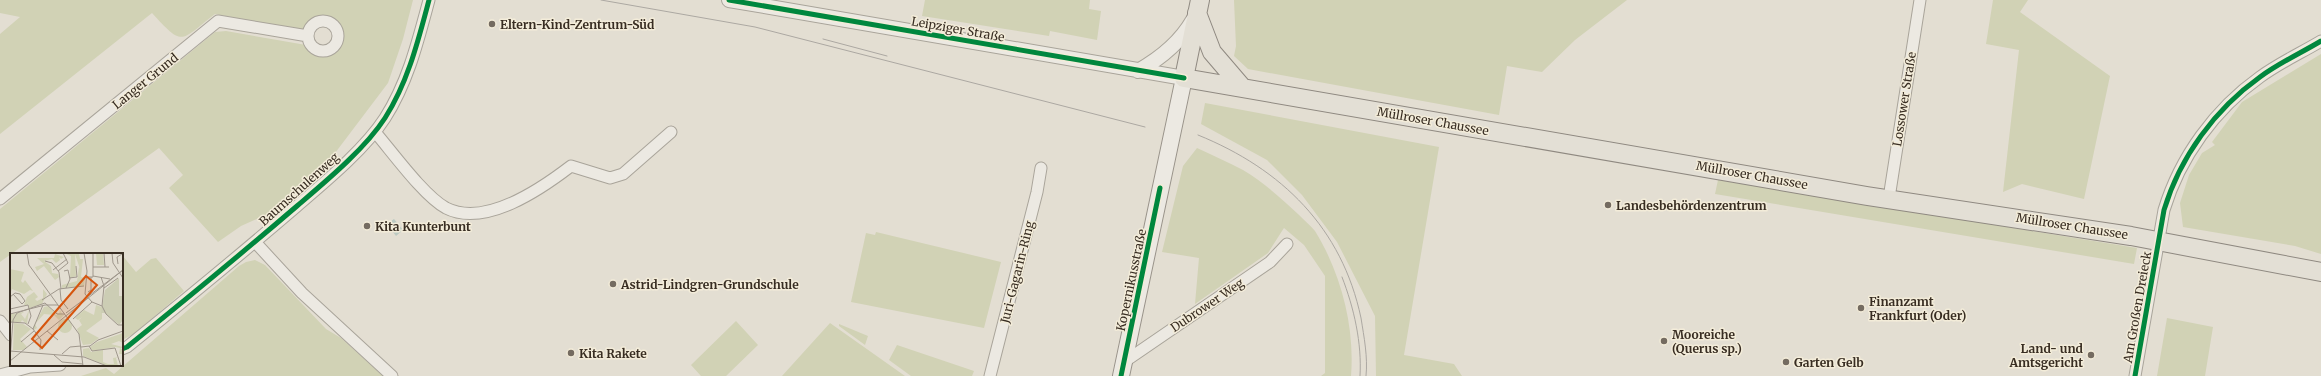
<svg xmlns="http://www.w3.org/2000/svg" width="2321" height="376" font-family="Merriweather,serif">
	<style>
		.green { fill: #d1d2b5 }
		.water { fill: #bbc9c1 }
		.lines { fill: none; stroke-linecap: round; stroke-linejoin: round }
		.minor-casing { stroke: #a9a49a; stroke-width: 13 }
		.tertiary-casing { stroke: #a9a49a; stroke-width: 16 }
		.secondary-casing { stroke: #99938a; stroke-width: 18 }
		.primary-casing { stroke: #8f8981; stroke-width: 20 }
		.minor { stroke: #ece9e2; stroke-width: 11 }
		.tertiary { stroke: #ece9e2; stroke-width: 14 }
		.secondary { stroke: #ece9e2; stroke-width: 16 }
		.primary { stroke: #e3dfd5; stroke-width: 18 }
		.tram { stroke: #aca8a2; stroke-width: 1 }
		.cycleway-casing { stroke: #f3ecd9; stroke-width: 8 }
		.cycleway { stroke: #00873e; stroke-width: 5 }
		.poi-dot { fill: #746b60; stroke: #f3ecd9; stroke-width: 1.5 }
		.labels { text-anchor: middle; dominant-baseline: central; stroke-width: 3; stroke-linejoin: round; paint-order: stroke }
		.poi-label { font-size: 12px; font-weight: bold; fill: #382d22; stroke: #f3ecd9; text-anchor: start }
		.street-label { font-size: 12px; fill: #382d22; stroke: #f3ecd9 }
		.inset-road { fill: none; stroke: #9f978c; stroke-width: 1 }
		.view { fill: #d6550e; fill-opacity: 0.15; stroke: #d6550e; stroke-width: 2 }
		.inset-edge { fill: none; stroke: #382d22; stroke-width: 2 }
	</style>
	<rect width="100%" height="100%" fill="#e3ded2"/>
	<path class="green" d="M0,0h413l-10,39 -15,44 -62,82 -54,47 -31,14 -23,16 -49,-54 14,-13 -24,-27 -159,114v-53l215,-177 11,-1 80,14 11,7 11,2 10,-9 4,-7c-8,-23 -23,-28 -40,-8l-87,-16c-35,27 -31,34 -63,-1l-152,121v-100l20,-17 -20,-4z
		M925,0h165l-1,9 12,2 -4,29 -47,-9 -1,5 -127,-20z
		M1234,0h393l-52,40 -33,32 -35,-6 -8,49 -251,-46 -14,-13 2,-10z
		M1993,0h35l-8,12 90,64 -26,123 -62,-15 -19,8 16,-142 -33,-6z
		M2321,54v200l-26,-8 -112,-19 -3,-24 9,-28 13,-22 13,-8 -3,-3 30,-40z
		M1205,103l234,44 -35,208 50,9 8,12h-86l-1,-60 -38,-74 -35,-47 -35,-35 -66,-36z
		M1197,148c15,7 31,14 46,22 19,11 39,29 55,44 5,5 12,11 17,17 26,42 40,96 36,145h-30l4,-3v-97l-21,-31 -20,-17 -2,3 -14,22 -73,51 4,-46 -37,-6 21,-86z
		M1718,180l419,68 -3,16 -419,-70z
		M876,232l125,30 -17,66 -133,-26 15,-69 9,2z
		M122,255l14,17 15,-13 5,-1 28,33 -50,43 -12,6z
		M255,260l10,5 61,64 15,9 42,38h-302l25,-8 8,6 125,-108 7,-4z
		M2167,318l46,9 -8,49h-48z
		M736,321l22,24 -32,31h-25l-10,-11z
		M830,323l75,53h-123z
		M839,324l29,12 -3,9 -26,-19z
		M897,345l77,26 -2,5h-61l-22,-16z"/>
	<path class="water" d="M394,219l9,11 -7,6 -9,-12z"/>
	<g class="lines">
		<g class="minor-casing">
			<path id="minor" d="M308 36a15 15 0 1 1 30 0a15 15 0 1 1-30 0Z
				M375,132c18,21 49,64 71,76 39,20 95,-19 125,-42l39,12 13,-4 48,-42
				M1889,198l31,-198
				M0,199l218,-178 90,15
				M255,242l47,51 90,83
				M0,321l11,14
				M122,349l5,-2c57,-46 114,-93 170,-141 28,-24 68,-57 88,-88 23,-36 33,-77 44,-118
				M1124,362l146,-100 17,-18
				M0,375l30,-8 30,-2
				M990,376l47,-184 4,-24
				M2135,376l29,-166c16,-53 51,-101 96,-133 19,-14 41,-24 61,-36"/>
		</g>
		<g class="tertiary-casing">
			<path id="tertiary" d="M729,0l455,78
				M1138,71c23,-13 42,-28 55,-51"/>
		</g>
		<g class="secondary-casing">
			<path id="secondary" d="M1121,376l63,-298"/>
		</g>
		<g class="primary-casing">
			<path id="primary" d="M1200,0l-16,78 683,118 264,40 190,36
				M1197,13l15,39 30,35"/>
		</g>
		<use href="#minor" class="minor"/>
		<use href="#tertiary" class="tertiary"/>
		<use href="#secondary" class="secondary"/>
		<use href="#primary" class="primary"/>
		<path class="tram" d="M601,0l154,27 390,100
			M823,39l64,17
			M1198,135c84,34 144,93 163,183 3,19 7,39 5,58
			M1342,277c12,31 20,66 18,99"/>
		<g class="cycleway-casing">
			<path id="cycleway" d="M729,0l455,78
				M122,349l5,-2c57,-46 114,-93 170,-141 28,-24 68,-57 88,-88 23,-36 33,-77 44,-118
				M1121,376l39,-188
				M2135,376l29,-166c16,-53 51,-101 96,-133 19,-14 41,-24 61,-36"/>
		</g>
		<use href="#cycleway" class="cycleway"/>
	</g>
	<g class="poi-dot">
		<circle cx="492" cy="24" r="4"/>
		<circle cx="1608" cy="205" r="4"/>
		<circle cx="367" cy="226" r="4"/>
		<circle cx="613" cy="284" r="4"/>
		<circle cx="1861" cy="308" r="4"/>
		<circle cx="1664" cy="341" r="4"/>
		<circle cx="571" cy="353" r="4"/>
		<circle cx="2091" cy="355" r="4"/>
		<circle cx="1786" cy="362" r="4"/>
	</g>
	<g class="labels">
		<g class="poi-label">
			<text x="500" y="24">Eltern-Kind-Zentrum-Süd</text>
			<text x="1616" y="205">Landesbehördenzentrum</text>
			<text x="375" y="226">Kita Kunterbunt</text>
			<text x="621" y="284">Astrid-Lindgren-Grundschule</text>
			<text x="1869" y="301">Finanzamt<tspan x="1869" dy="14">Frankfurt (Oder)</tspan></text>
			<text x="1672" y="334">Mooreiche<tspan x="1672" dy="14">(Querus sp.)</tspan></text>
			<text x="2083" y="348" text-anchor="end">Land- und<tspan x="2083" dy="14">Amtsgericht</tspan></text>
			<text x="579" y="353">Kita Rakete</text>
			<text x="1794" y="362">Garten Gelb</text>
		</g>
		<g class="street-label">
			<text transform="translate(958 29) rotate(10)">Leipziger Straße</text>
			<text transform="translate(145 81) rotate(-39)">Langer Grund</text>
			<text transform="translate(1904 99) rotate(-81)">Lossower Straße</text>
			<text transform="translate(1433 121) rotate(10)">Müllroser Chaussee</text>
			<text transform="translate(1752 175) rotate(10)">Müllroser Chaussee</text>
			<text transform="translate(299 189) rotate(-42)">Baumschulenweg</text>
			<text transform="translate(2072 226) rotate(9)">Müllroser Chaussee</text>
			<text transform="translate(1017 272) rotate(-76)">Juri-Gagarin-Ring</text>
			<text transform="translate(1131 280) rotate(-78)">Kopernikusstraße</text>
			<text transform="translate(1207 305) rotate(-34)">Dubrower Weg</text>
			<text transform="translate(2137 307) rotate(-80)">Am Großen Dreieck</text>
		</g>
	</g>
	<g transform="translate(10 253)">
		<rect width="113" height="113" fill="#e3ded2"/>
		<path d="M54,0h20l-5,1 1,5h3l-2,18 4,1 -1,8 -22,2v-3l15,-4 2,-14 1,2 -5,-15 1,22 -6,2 1,-22zM86,0h7l1,12h-7zM45,1l9,3 -3,2 -2,-2 1,3 -4,3 -4,-4 -8,2 7,5 1,7 6,1 1,3 -4,3 -11,-14 -7,5 -2,-4 9,-3 -7,-6h17zM16,13l-5,15 2,2 2,-3 8,11 -3,-1 -6,4 -12,-5 -2,5v-25l14,3zM33,36l4,5 -5,10 -13,4 -2,-8 1,5h-4l3,-8 7,-5 4,5 -3,2 2,2 6,-3zM86,52l6,2v12l-16,12 13,7 -8,6 -8,1 -6,-16 5,-4 -3,-5 3,-3 -4,3 -3,-2 9,-8 10,5zM38,53l8,9h2l-6,-6 7,5 1,-4 3,5h-2l4,-1 -6,6 -5,-5 -10,-1 -9,10 2,4 -3,2 -1,-3 11,-20zM19,57l-2,14 -5,-4 -1,2h-11v-8l14,-2 -3,2 4,5zM48 73a7 7 0 1 1 14 0a7 7 0 1 1-14 0ZM4,70l9,1 8,5 -11,10 7,8 -4,3h-10zM113,80v10l-4,-2 -8,3 12,3 -3,2h3v5h-4l1,-6 -5,-1 -23,4 -2,-4 7,-5zM79,95l2,4 12,-2v12l5,2h6l-1,-6 6,-1 -3,1 2,8h-10l-25,-10v-7z" fill="#d1d2b5"/>
		<path d="M109,25v18h4v24l-4,5 -14,-12h-4l4,-23z" fill="#cccdb4"/>
		<path class="inset-road" d="M17,0l2,12 50,69 4,32M74,0l3,18 -2,23 7,8 10,4 4,8 12,11h5M94,0l1,14M102,0l1,10 10,15M35,8l7,2 7,9 2,17M108,11l-1,-7 5,-3M83,14h16M43,17l14,-11M48,18l10,-8 -5,-10M54,18l4,-1 2,9 -4,9M83,23l17,3M76,24h7v-24M91,24l3,9 -2,20M59,25l8,-1 -1,-11M94,35l14,-10M50,36l1,11 7,9M78,39l3,-2v-13M3,41l9,10M0,44l5,-4 5,1 5,7 -3,3M32,47l17,-11 25,-3M0,56l18,-4 3,11 -3,8M56,60l57,-43M0,61l35,-9h13M57,62l56,-45M63,66l19,-17M0,69l15,1 8,6 8,11 -1,10M23,76l10,-24M37,78l11,9M11,89l13,-11M79,93l3,5 23,-3 6,18M71,94l9,-1 8,-6 25,-9M0,98l74,6 23,9M52,101l8,-7 11,-1M44,102l8,7 21,2M0,107l3,-40 4,-7 28,-10 12,11h8M0,108l57,-46"/>
		<path class="view" d="M76,23l11,9 -55,63 -10,-9z"/>
		<rect width="113" height="113" class="inset-edge"/>
	</g>
</svg>
